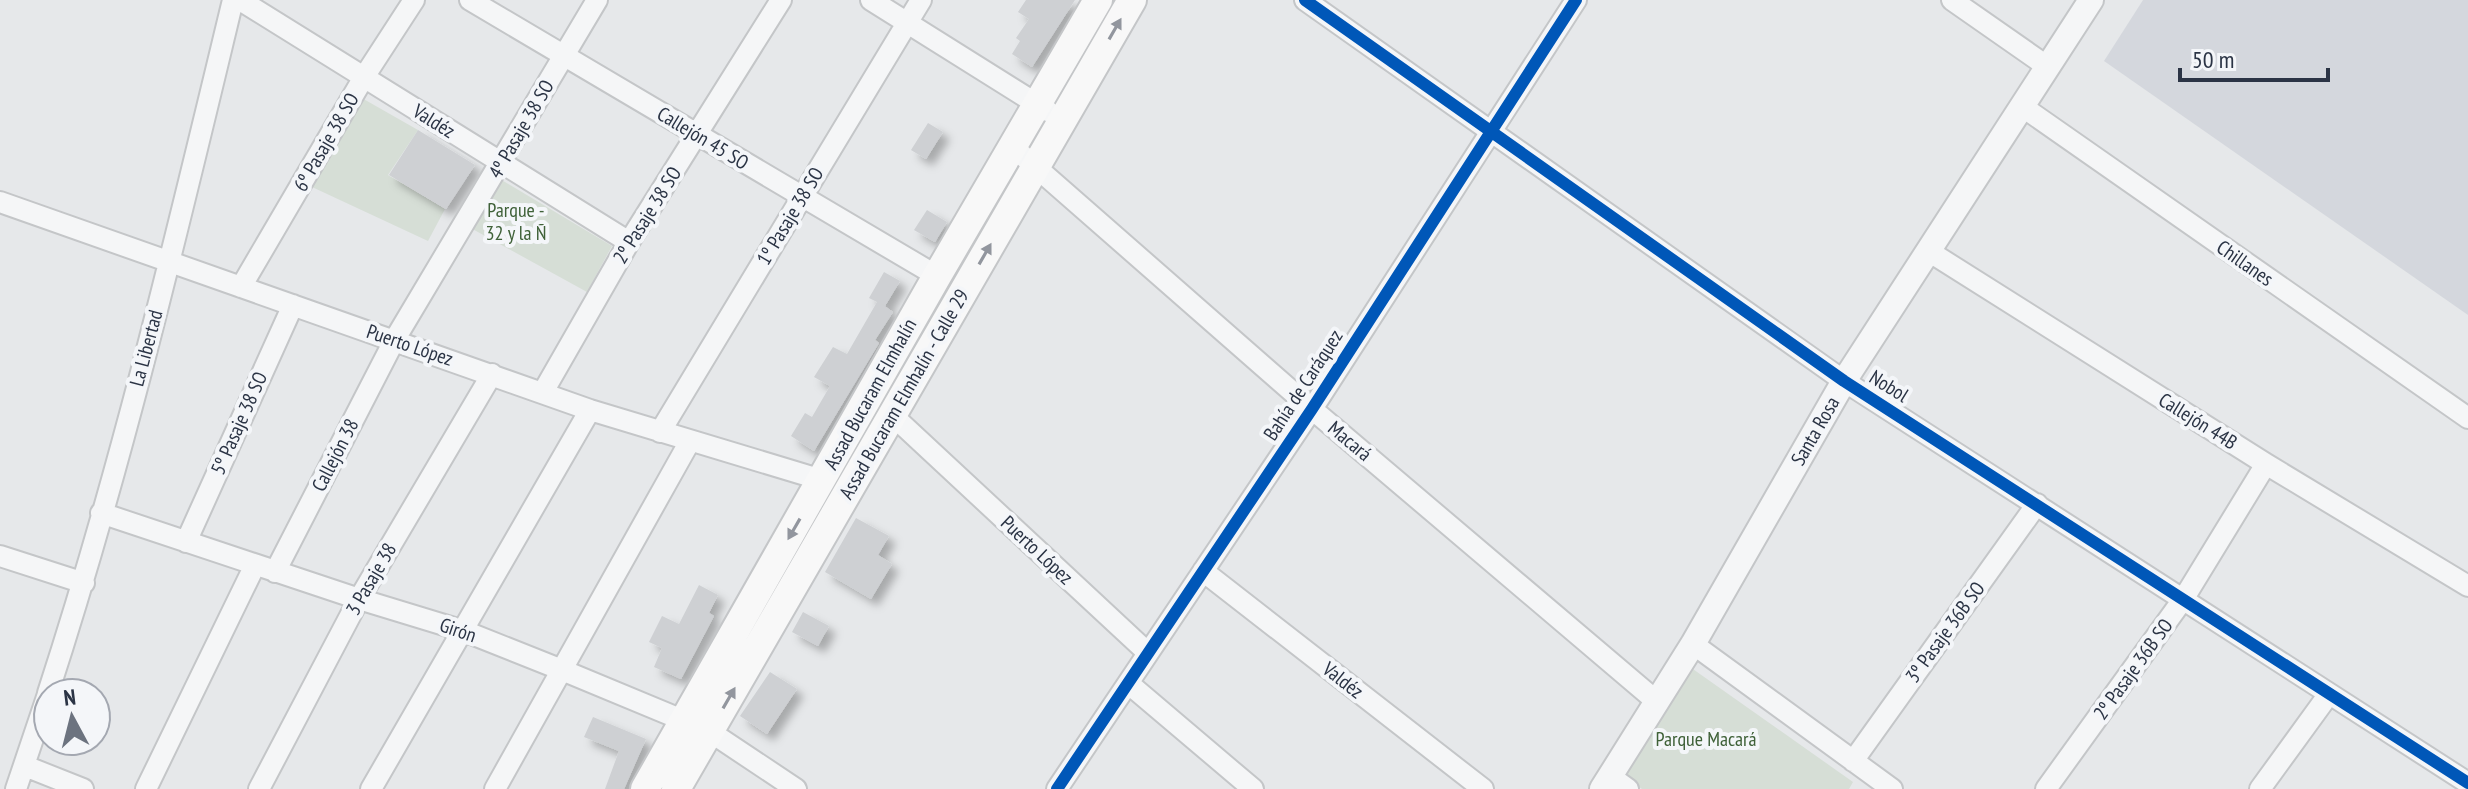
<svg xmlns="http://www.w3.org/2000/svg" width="2468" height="789" font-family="'PT Sans Narrow',sans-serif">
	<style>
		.built { fill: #d4d7dd }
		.green { fill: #d6ded6 }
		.building { fill: #ced0d3; filter: url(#shadow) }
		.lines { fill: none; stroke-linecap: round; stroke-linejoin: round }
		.minor-casing { stroke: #c4c6c8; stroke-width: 24 }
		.tertiary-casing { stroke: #c4c6c8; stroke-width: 28 }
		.secondary-casing { stroke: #c4c6c8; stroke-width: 32 }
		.minor { stroke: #f5f6f7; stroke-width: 20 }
		.tertiary { stroke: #f5f6f7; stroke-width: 24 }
		.secondary { stroke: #f8f8f8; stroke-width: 28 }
		.cycleway-casing { stroke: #f4f6f9; stroke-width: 17 }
		.cycleway { stroke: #0057b8; stroke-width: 12 }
		.oneway { fill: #92969e }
		.labels { text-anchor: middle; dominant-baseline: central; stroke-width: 8; stroke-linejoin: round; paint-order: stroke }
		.street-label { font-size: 20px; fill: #2b3445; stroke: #f4f6f9 }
		.park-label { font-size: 20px; fill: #3f6138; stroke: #f4f6f9 }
	</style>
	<defs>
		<filter id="shadow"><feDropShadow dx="7" dy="7" stdDeviation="4" flood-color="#0004"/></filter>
	</defs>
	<rect width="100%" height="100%" fill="#e6e8ea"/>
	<path class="built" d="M2143,0h325v315l-364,-254z"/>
	<path class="green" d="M360,97l58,33 -30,45 57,34 -17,32 -116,-54z
		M500,179l112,67 -25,46 -120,-66z
		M1690,667l163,115 -4,7h-207l-19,-14z"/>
	<path class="building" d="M1026,0h49l-43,67 -20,-13 8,-13 -4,-3 13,-19 -11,-7z
		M928,123l15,9 -17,27 -15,-9z
		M418,130l57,35 -29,44 -57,-34z
		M927,210l20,12 -12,20 -21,-12z
		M884,272l16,9 -15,25 -5,-3 13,9 -18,28 4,3 -65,108 -23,-15 14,-23 7,4 18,-31 -16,-9 19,-30 14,7 30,-52 -8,-4z
		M856,518l33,18 -11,19 14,9 -21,35 -46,-27z
		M699,585l19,10 -9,18 5,3 -33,63 -27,-12 8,-19 -13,-6 13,-26 17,8z
		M803,612l26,14 -11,20 -26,-14z
		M770,672l27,17 -30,45 -27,-18z
		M593,717l53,22 -22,50h-19l14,-38 -35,-14z"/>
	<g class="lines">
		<g class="minor-casing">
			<path id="minor" d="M240,0l389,242
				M470,0l467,276
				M871,0l177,111
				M1305,0l539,381 624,402
				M1952,0l96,67
				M2023,107l445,311
				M1013,147l299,262 343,291
				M0,202l590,208 232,70
				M1930,252l336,212 202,122
				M241,287l123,-210 50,-77
				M543,392l86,-150 152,-242
				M891,414l257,239
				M660,432l261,-432
				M101,513l258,86 105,32 98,39 147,61 87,58
				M186,542l107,-237
				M0,556l84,27
				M1203,571l280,218
				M275,572l120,-233 202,-339
				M1693,644l199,145
				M1128,683l125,106
				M48,693c74,-227 129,-461 185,-693
				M1853,761l184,-257
				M25,766l58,23
				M1610,776l18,13
				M16,789l32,-95
				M146,789l109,-224
				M259,789l100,-190 133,-225
				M371,789l219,-379
				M495,789l195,-348
				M1057,789l255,-380 264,-409
				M2046,789l138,-191 82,-134
				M2260,789l69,-95"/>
		</g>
		<g class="tertiary-casing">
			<path id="tertiary" d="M1602,789l91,-145 151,-263 247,-381"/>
		</g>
		<g class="secondary-casing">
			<path id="secondary" d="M645,789l292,-513 161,-276
				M676,789l456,-789"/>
		</g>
		<use href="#minor" class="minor"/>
		<use href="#tertiary" class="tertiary"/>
		<use href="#secondary" class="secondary"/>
		<g class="cycleway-casing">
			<path id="cycleway" d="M1305,0l539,381 624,402
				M1057,789l255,-380 264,-409"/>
		</g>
		<use href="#cycleway" class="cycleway"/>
	</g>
	<defs><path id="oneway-solid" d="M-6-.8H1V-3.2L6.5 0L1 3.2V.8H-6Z" transform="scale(2)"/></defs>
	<g class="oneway">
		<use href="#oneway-solid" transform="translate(1115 29) rotate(-60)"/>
		<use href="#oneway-solid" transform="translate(985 254) rotate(-60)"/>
		<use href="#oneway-solid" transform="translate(794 529) rotate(120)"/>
		<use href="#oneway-solid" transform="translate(729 698) rotate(-60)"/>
	</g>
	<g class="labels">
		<g class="street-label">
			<text transform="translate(434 121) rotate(32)">Valdéz</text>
			<text transform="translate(521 129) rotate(-60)">4º Pasaje 38 SO</text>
			<text transform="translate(703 138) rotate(31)">Callejón 45 SO</text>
			<text transform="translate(326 142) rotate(-60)">6º Pasaje 38 SO</text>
			<text transform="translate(647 215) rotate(-58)">2º Pasaje 38 SO</text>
			<text transform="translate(790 216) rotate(-59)">1º Pasaje 38 SO</text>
			<text transform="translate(2245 263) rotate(35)">Chillanes</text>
			<text transform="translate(410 345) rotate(19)">Puerto López</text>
			<text transform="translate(146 348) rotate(-75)">La Libertad</text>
			<text transform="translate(1303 385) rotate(-57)">Bahía de Caráquez</text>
			<text transform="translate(1889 386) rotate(32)">Nobol</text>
			<text transform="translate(870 394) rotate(-61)">Assad Bucaram Elmhalín</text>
			<text transform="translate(904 394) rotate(-60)">Assad Bucaram Elmhalín - Calle 29</text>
			<text transform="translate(2198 421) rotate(32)">Callejón 44B</text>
			<text transform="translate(239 423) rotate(-66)">5º Pasaje 38 SO</text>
			<text transform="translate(1815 431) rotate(-60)">Santa Rosa</text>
			<text transform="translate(1350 441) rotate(40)">Macará</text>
			<text transform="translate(335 455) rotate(-63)">Callejón 38</text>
			<text transform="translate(1037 550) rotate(43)">Puerto López</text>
			<text transform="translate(371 579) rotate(-60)">3 Pasaje 38</text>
			<text transform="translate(458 630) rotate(19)">Girón</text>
			<text transform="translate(1945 632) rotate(-54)">3º Pasaje 36B SO</text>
			<text transform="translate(2133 669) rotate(-54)">2º Pasaje 36B SO</text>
			<text transform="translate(1343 680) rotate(38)">Valdéz</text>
		</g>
		<g class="park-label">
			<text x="516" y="210">Parque -<tspan x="516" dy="23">32 y la Ñ</tspan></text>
			<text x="1706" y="739">Parque Macará</text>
		</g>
	</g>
	<g transform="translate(72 717) rotate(353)"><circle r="38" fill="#f4f6f9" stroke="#a4a8b1" stroke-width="2"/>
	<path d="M0-6L14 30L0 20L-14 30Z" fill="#6c737f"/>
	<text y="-12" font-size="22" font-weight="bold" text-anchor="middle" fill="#2b3445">N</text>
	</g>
	<path d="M2180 68v12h148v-12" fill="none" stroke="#2b3445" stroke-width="4"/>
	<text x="2192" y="68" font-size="24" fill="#2b3445" stroke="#f4f6f9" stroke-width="6" paint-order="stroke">50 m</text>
</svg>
